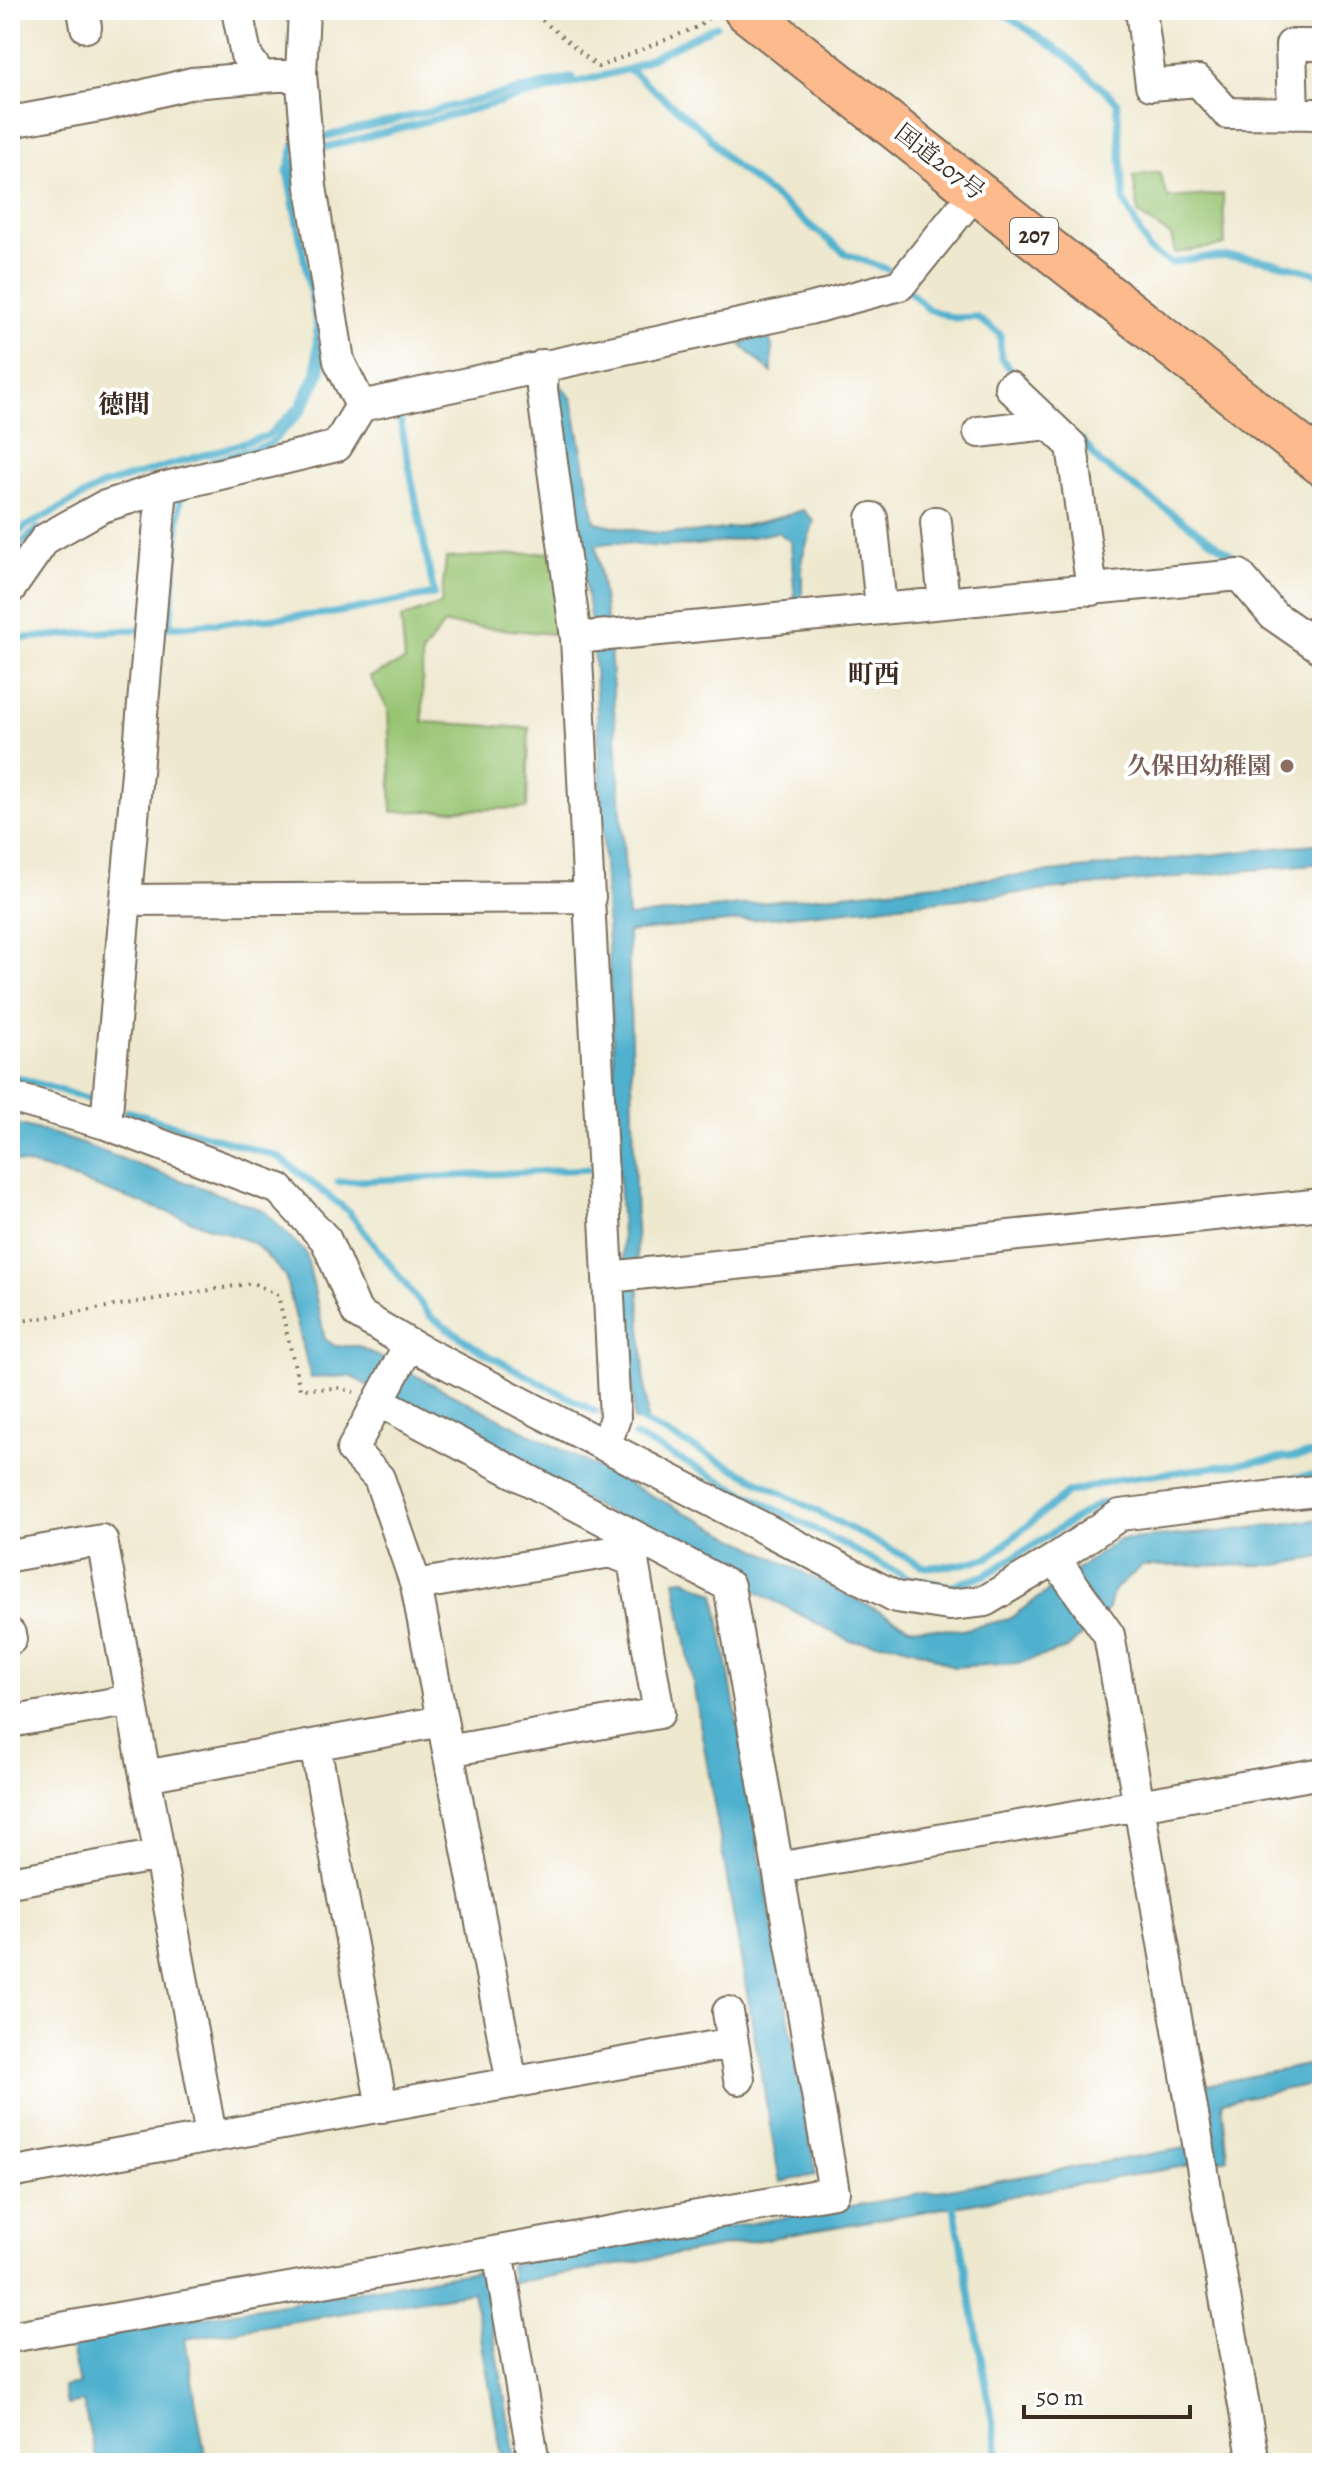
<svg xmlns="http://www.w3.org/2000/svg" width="1332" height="2473" font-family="Alegreya,'Noto Serif JP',serif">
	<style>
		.green { fill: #99c573; stroke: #6a7848; stroke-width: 2 }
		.water { fill: #4fb1ce; stroke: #456e76; stroke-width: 2 }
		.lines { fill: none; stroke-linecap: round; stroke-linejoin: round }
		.stream { stroke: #4fb1ce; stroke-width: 7 }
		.minor-casing { stroke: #7a6c5c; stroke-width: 34 }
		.highway-casing { stroke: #7a6c5c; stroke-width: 46 }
		.path { stroke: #7a6c5c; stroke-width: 4; stroke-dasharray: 2 6; stroke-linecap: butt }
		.minor { stroke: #fff; stroke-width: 30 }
		.highway { stroke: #fcba8d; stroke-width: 42 }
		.education-dot { fill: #8d6e63; stroke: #fff; stroke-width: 3 }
		.labels { text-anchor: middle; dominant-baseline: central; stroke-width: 8; stroke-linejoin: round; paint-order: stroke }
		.shield { fill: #fff; stroke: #766a62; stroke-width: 2 }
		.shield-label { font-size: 22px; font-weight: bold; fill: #3b2a1e }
		.street-label { font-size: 24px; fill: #3b2a1e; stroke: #fff }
		.education-label { font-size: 24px; font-weight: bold; fill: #785e54; stroke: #fff; text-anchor: end }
		.neighbourhood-label { font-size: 26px; font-weight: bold; fill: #3b2a1e; stroke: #fff }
	</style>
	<rect width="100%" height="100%" fill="#fff"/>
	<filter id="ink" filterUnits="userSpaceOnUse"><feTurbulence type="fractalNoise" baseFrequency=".0125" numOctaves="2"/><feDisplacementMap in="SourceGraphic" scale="16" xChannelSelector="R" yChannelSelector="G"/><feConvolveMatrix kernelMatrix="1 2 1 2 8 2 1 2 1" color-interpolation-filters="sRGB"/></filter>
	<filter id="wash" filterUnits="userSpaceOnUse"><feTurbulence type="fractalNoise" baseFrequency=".006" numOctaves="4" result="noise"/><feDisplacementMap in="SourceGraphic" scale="32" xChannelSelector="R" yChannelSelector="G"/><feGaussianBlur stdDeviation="1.8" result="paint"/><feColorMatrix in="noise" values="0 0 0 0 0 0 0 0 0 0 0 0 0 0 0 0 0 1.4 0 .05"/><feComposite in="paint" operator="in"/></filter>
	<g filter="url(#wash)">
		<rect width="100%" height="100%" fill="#eee8ce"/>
		<path class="green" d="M1159,172l9,26 55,-4 2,51 -50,8 -4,-17 -32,-21 -6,-39z
			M555,552l9,83 -120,-11 -22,30 1,68 106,6 -2,80 -135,4 -4,-103 -18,-32 35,-16 -4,-43 40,-14 5,-46z"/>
		<path class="water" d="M765,329l7,17v27l-31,-28z
			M556,380l16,19 23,123c21,4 45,11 67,11 48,1 96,-8 141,-23l11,11 -12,37v48h-7l-4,-64 -13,-10c-41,8 -84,16 -125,14 -23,-1 -33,-6 -57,-1l11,80h-16l-29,-213 -9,-27z
			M610,647l18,270 694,-74v20l-694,69 9,331 10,156 -13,2 -11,-161 -29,-611z
			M10,1122l47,13 206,75 43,43 19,86 10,7h23l552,281 52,3 47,-11 109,-79 100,-8 104,-13v38l-44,8 -136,1 -29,25 -4,18 -42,40 -49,14 -65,4 -27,-14 -32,-9 -44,-3 -500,-265 -39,2 -26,-103 -31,-32 -199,-71 -45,-12z
			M685,1579l30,15 101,581 -36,7 -105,-602z
			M1322,2062v20l-100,20 6,56 -16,4 -11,-76z
			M1186,2148l5,17 -679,118 -2,-18z
			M482,2270l10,6 -6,15 30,172h-13l-30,-171 -288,47 21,122 -124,2 14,-3 -13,-58 -16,3 -4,-18 16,-3 -8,-35 8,-15 132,-18z"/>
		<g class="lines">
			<path class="stream" d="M999,10l69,47 49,45 7,99 25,49 22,13c60,-14 93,-4 151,12
				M629,69l77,64 22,27 118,94 41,15
				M315,139l258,-62
				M315,150l314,-81 87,-43
				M297,161l-3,11 3,16
				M910,292l18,17 26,9 22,-1 24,17 1,24 16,19
				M1083,441l17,22 165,115 25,34
				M213,461l57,-17 33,-33 19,-38 1,-27
				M10,541l15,-14 78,-42 164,-49 31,-29 17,-35 2,-46 -30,-155 8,-27
				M10,553l28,-24
				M170,627l11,-138
				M158,628l176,-15 100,-19 -36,-185 5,-1
				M10,639l132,-10
				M10,1075l81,25
				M127,1111l152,46 69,54 83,106 50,34 115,61
				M338,1182l250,-13
				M640,1420l285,147 33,-2 30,-7 79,-65 48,-13 207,-27
				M635,1436l273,142 41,8 37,-11 112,-71 24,-3
				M1237,1485l85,-11
				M954,2206l46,257"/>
		</g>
	</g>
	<g filter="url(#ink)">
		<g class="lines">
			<g class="minor-casing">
				<path id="minor" d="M83,10l3,17
					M237,10l9,45 14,20
					M1141,10l10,75 47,-4 29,32 95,1
					M301,74l3,-64
					M1293,114l-2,-69h31
					M10,122l95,-17 87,-22 109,-9 10,113 28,174 22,45
					M543,365l-1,24 34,249
					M1010,387l62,59 20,144
					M979,432l69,-8
					M872,518l9,90
					M936,522l8,81
					M10,589l35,-50 57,-32 60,-19 175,-42 24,-40 448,-97 91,-24 77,-95
					M126,900l464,-3
					M10,1097l96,27 173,65 47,51 31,73 50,30 489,254 53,8 36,-4 70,-42 65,-44 202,-25
					M106,1124l56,-636
					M608,1277l-32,-639 663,-63 34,40 49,34
					M407,1343l-3,11 -52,96 27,28 37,107 96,498
					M606,1444l9,-26 -7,-141 714,-73
					M10,1556l92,-16 108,590
					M1055,1559l54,76 145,828
					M416,1585l195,-33 22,9 26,152 -211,38
					M10,1634l1,5
					M10,1722l121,-22
					M315,1745l67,362
					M145,1776l297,-55
					M778,1868l544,-95
					M10,1882l150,-27
					M728,2012l11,67
					M10,2173l723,-130
					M498,2251l36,212
					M10,2337l824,-145 -105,-606 -350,-185"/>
			</g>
			<g class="highway-casing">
				<path id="highway" d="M745,10l577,454"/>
			</g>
			<path class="path" d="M530,10l68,57 102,-41 15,-14
				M10,1323l243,-40 25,12 22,94 41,-1 13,4"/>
			<use href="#minor" class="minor"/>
			<use href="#highway" class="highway"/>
		</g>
	</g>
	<circle class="education-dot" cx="1287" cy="766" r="8"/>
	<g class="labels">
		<rect class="shield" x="1010" y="218" width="48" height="36" rx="6"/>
		<g class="shield-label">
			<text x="1034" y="236">207</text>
		</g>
		<g class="street-label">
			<text transform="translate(940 162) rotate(38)">国道207号</text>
		</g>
		<g class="education-label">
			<text x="1271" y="766">久保田幼稚園</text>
		</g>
		<g class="neighbourhood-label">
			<text x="124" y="404">徳間</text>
			<text x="874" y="674">町西</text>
		</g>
	</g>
	<rect width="1332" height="2473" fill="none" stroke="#fff" stroke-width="40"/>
	<path d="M1024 2405v12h166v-12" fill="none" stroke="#3b2a1e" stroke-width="4"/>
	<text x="1036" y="2405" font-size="24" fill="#3b2a1e" stroke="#ffffff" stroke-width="6" paint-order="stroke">50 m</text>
</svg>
